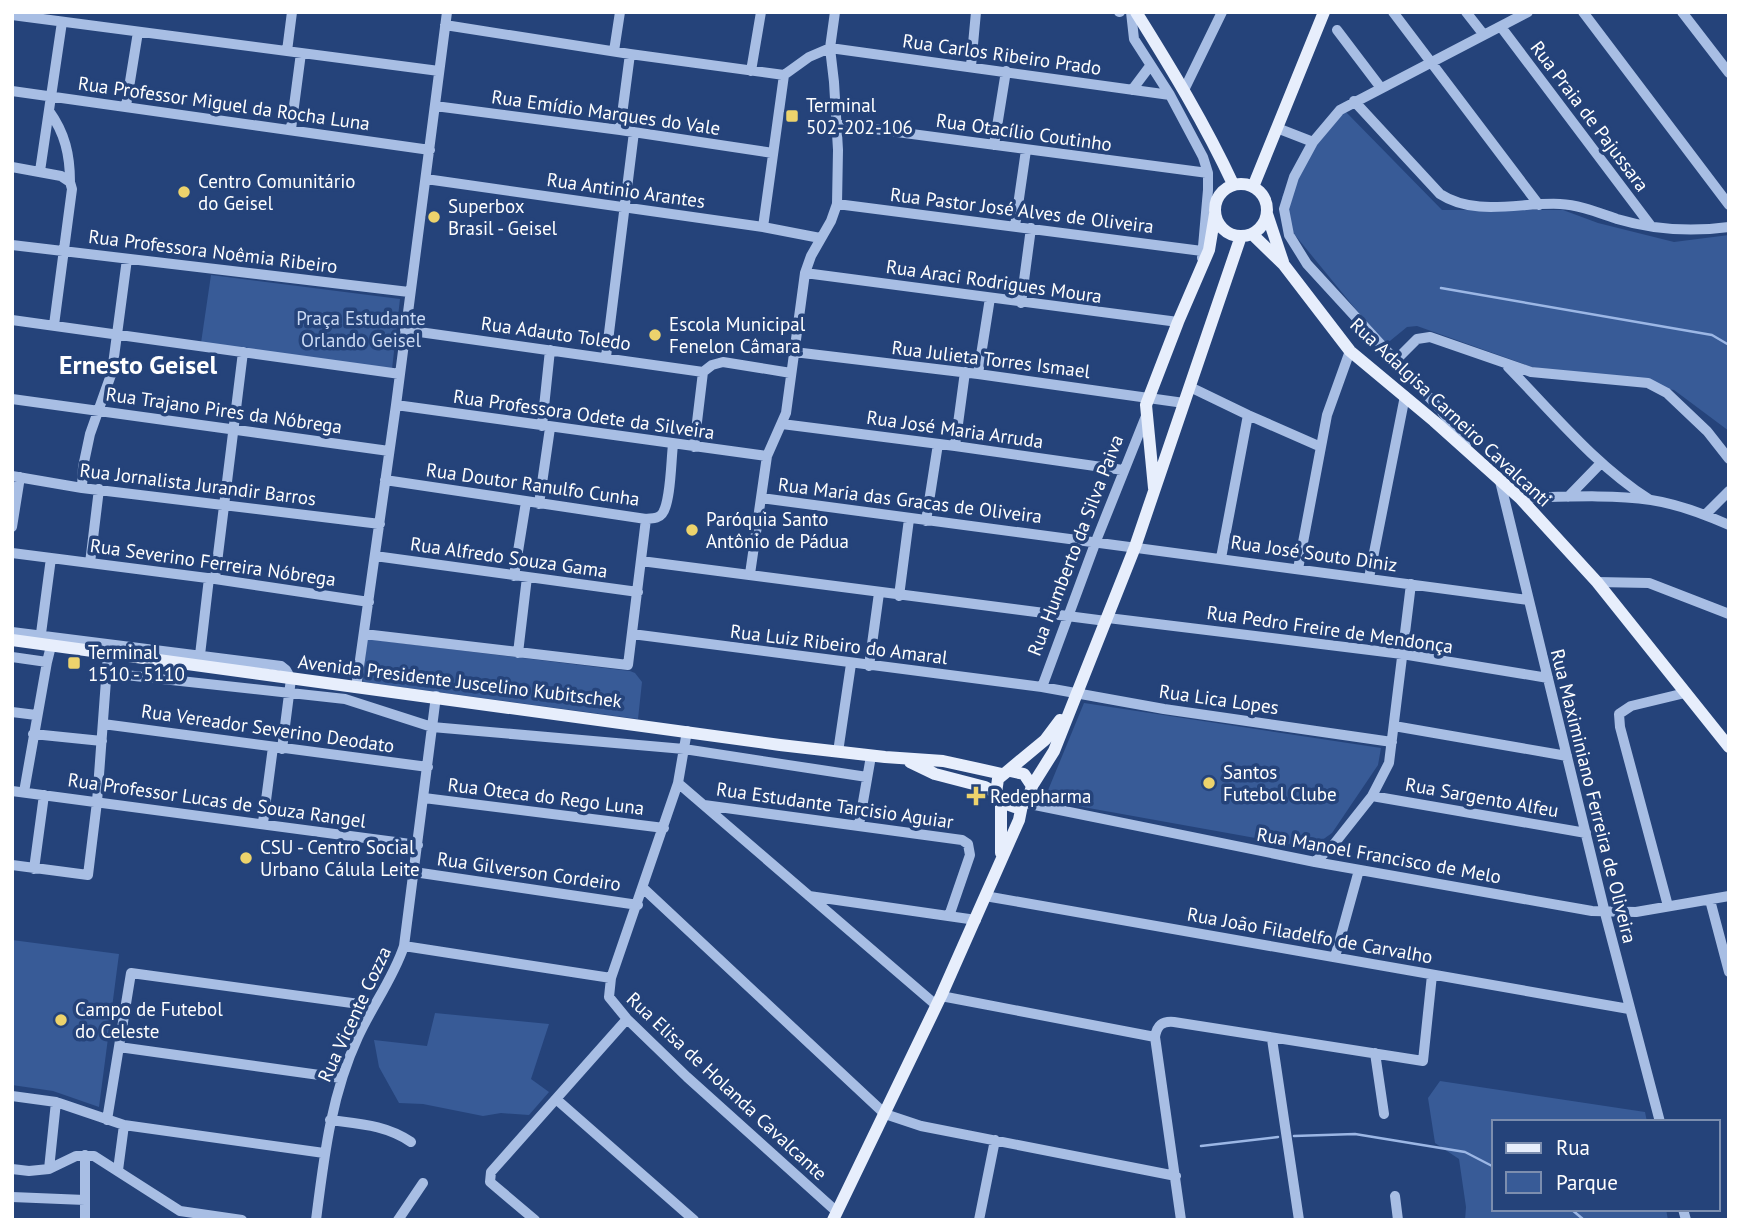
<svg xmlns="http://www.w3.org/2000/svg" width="1741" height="1232" font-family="'PT Sans',sans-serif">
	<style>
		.green { fill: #385b97 }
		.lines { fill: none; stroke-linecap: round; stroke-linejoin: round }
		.stream { stroke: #9cb7e5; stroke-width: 2.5 }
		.minor { stroke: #a8bee4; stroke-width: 10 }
		.major { stroke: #e7eefc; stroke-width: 12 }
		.poi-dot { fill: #edd36c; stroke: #25437a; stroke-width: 2.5 }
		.labels { text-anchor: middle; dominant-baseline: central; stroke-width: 7; stroke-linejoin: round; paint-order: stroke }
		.street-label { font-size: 19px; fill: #fff; stroke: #25437a }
		.poi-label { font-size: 19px; fill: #fff; stroke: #25437a; text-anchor: start }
		.park-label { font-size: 19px; fill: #cad9f3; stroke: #25437a }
		.district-label { font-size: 26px; font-weight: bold; fill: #fff; stroke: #25437a }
	</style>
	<rect width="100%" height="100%" fill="#25437a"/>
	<path class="green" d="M1344,110l98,100h121l35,13 76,19 55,-7v196l-55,-41 -142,-23 -115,-41 -10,1 -22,18 -104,-127 1,-21 24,-50z
		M211,275l189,24 -8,70 -191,-26z
		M367,639l263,32 5,2 7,9 -4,37 -275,-37z
		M1084,703l297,45 -3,17 -46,68 -21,15 -267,-48z
		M12,940l107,14 -20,153 -46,-16 -41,-6z
		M435,1013l114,11 -18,55 18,13 -20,23 -28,-2 -18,3 -60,-12 -24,-1 -20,-36 -5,-27 53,6z
		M1440,1081l205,31 2,10h-153v87h172l2,11h-203l1,-13 -7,-48 -24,-16 -7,-45z"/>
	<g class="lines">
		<path class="stream" d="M1441,288l271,47 17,10
			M1294,1136l61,-2 110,18 29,15
			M1201,1146l77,-9
			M1571,1209l13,11"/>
		<path class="minor" d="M1119,12h1
			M1131,12l3,27 36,56 33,62 5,16v17l-6,68
			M1393,12l146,193
			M1466,12l18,23
			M1583,12l146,193
			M1682,12l47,61
			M12,15l427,56
			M445,25l185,29 154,21 25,-18 21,-9 340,47
			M1501,27l150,199
			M1337,30l44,58
			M287,51l5,-39
			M614,51l6,-39
			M971,66l5,-54
			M751,71l10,-59
			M1132,90l18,-24
			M1184,90l38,-78
			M12,91l418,59
			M1354,101l86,93c35,23 81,8 120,10 20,1 39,9 57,15 37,11 74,13 112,8
			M126,106l12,-74
			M435,106l185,24 153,23
			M49,111c16,22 21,44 21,71
			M836,124l372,49
			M1277,128l36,14
			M291,129l10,-76
			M620,130l10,-76
			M994,145l12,-74
			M12,167l49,9 9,6 2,7 -18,136
			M40,171l22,-149
			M426,179l337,48 57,11
			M837,204l365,47
			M1015,226l11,-76
			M763,227l21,-152
			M12,245l397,47
			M805,273l373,49
			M1021,303l10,-75
			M12,320l388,54
			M405,330l298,42
			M794,352l184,22 206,29
			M606,357l28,-225
			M1394,362l23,-23 13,-2 101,35 117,11 19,10 40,38 22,28
			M1508,367c45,46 87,98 142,133
			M978,374l12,-76
			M1190,387l58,28 73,32
			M12,399l377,52
			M396,405l371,51
			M782,424l173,22 168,24
			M542,426l8,-76
			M955,446l10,-74
			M1466,446l-26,-37 -133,-145 -18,-29 -5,-26 10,-32 19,-35 27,-32 188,-98
			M694,447l9,-75 9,-7 11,-3 68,11
			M12,476l70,12 298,36
			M385,480l261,39c6,-1 12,0 16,-5 9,-11 9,-55 11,-69
			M1500,481l105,432 55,209
			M82,488l1,-21 7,-33 22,-62 15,-113
			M1568,497l33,-34
			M761,498l767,102
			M1520,498c43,-1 89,-4 131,2 27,4 53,14 78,25
			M539,504l11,-76
			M1705,515l24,-24
			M926,521l12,-77
			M12,527l8,-50
			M12,553l203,26 154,23
			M375,556l263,36
			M1221,558l27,-143
			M641,561l465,60
			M90,563l9,-74
			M1298,569l29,-154 23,-64
			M750,574l17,-118 19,-43 19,-140 6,-17 20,-35 6,-17 1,-54 -4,-68 -4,-34 5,-36
			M514,576l12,-74
			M1369,578l36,-182
			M215,579l28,-227
			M1597,582l52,1 80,31
			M899,596l10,-77
			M1108,618l294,36 146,24
			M12,632l269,34 5,4 5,9 -9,70
			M364,634l264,31 18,-146
			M632,634l410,53 122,22 228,33
			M40,641l11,-83
			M518,653l9,-76
			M200,655l9,-77
			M12,657l35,5 4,-16
			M869,666l10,-73
			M107,673l238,26 87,28 252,22 183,28
			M1042,687l54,-146 50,-125
			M356,688l40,-283 51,-393
			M12,712l24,3
			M103,724l325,43
			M1394,726l173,30
			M687,731l-9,52 -67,195 -2,19 18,22 60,58 150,135
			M33,734l69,7
			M838,752l13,-88
			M678,783l258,222
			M12,791l406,54
			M24,792l23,-130
			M1372,796l214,37
			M424,798l240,30
			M1025,803l290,59 277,49 44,1 93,-16
			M704,805l258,35 6,4 2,11 -21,61
			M263,823l10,-76
			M859,825l12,-69
			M1315,862l19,-18 38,-48 17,-33 22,-179
			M12,865l76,10 9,-73 11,-149
			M34,869l10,-74
			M414,872l224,33
			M643,888l242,226 36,12 255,50
			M809,896l167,24
			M985,896l644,113
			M1710,900l19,72
			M1668,906l-48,-179 -1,-13 12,-8 54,-13
			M404,946l207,32
			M1335,957l24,-87
			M941,996l214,41
			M1272,1039l27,181
			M119,1047l222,31
			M1375,1053l9,61
			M12,1096l44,6 68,23 200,28
			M556,1099l138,121
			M107,1120l24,-147 243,33
			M330,1120c30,4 56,5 81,22
			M12,1169l17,2 20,-2 27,-13h18l86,55 62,9
			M49,1169l7,-67
			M118,1170l6,-45
			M1395,1196l3,24
			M12,1197l73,3
			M1683,1209l3,11
			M85,1220v-65
			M316,1220c8,-63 15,-125 42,-183 14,-31 35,-58 46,-91l32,-250
			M398,1220l25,-37
			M535,1220l-45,-38 1,-10 136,-153
			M979,1220l16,-80
			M1181,1220l-26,-183c2,-12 7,-16 19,-15l249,39 9,-86"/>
		<path class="major" d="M1136,12c35,56 69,112 97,172
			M1215 210a26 26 0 1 1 52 0a26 26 0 1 1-52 0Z
			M1253,187l71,-175
			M1267,214l16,48
			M1252,234l32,31 66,86 84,70 86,77 77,84 132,165
			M1154,488l-8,-83 32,-83 31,-72 6,-36
			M12,640l768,105 105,12 58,4 59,13
			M910,762l25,12 50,13 11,6 5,9v51
			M1010,771l14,3 8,12
			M996,793l2,-14 47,-39 15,-20
			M1001,802l14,5 13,-7 4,-14 22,-35 81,-204 106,-311
			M833,1220l108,-224 78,-176 3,-15"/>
	</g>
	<g class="poi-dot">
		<rect x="785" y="109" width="14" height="14" rx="3.5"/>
		<circle cx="184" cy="192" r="7"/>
		<circle cx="434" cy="217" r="7"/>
		<circle cx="655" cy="335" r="7"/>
		<circle cx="692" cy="530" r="7"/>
		<rect x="67" y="656" width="14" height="14" rx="3.5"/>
		<circle cx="1209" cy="783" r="7"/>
		<path d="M972.5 785.5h7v7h7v7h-7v7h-7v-7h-7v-7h7z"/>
		<circle cx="246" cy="858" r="7"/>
		<circle cx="61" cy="1020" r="7"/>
	</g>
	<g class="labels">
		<g class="street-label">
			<text transform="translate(1002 54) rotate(8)">Rua Carlos Ribeiro Prado</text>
			<text transform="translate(224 103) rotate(8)">Rua Professor Miguel da Rocha Luna</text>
			<text transform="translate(606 112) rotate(8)">Rua Emídio Marques do Vale</text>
			<text transform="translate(1590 116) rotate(53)">Rua Praia de Pajussara</text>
			<text transform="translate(1024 132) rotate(8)">Rua Otacílio Coutinho</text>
			<text transform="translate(626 190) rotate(8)">Rua Antinio Arantes</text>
			<text transform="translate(1022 210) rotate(7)">Rua Pastor José Alves de Oliveira</text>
			<text transform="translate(213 251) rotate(7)">Rua Professora Noêmia Ribeiro</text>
			<text transform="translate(994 281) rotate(8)">Rua Araci Rodrigues Moura</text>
			<text transform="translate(556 333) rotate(8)">Rua Adauto Toledo</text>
			<text transform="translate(991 359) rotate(7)">Rua Julieta Torres Ismael</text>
			<text transform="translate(224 410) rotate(8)">Rua Trajano Pires da Nóbrega</text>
			<text transform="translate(1451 412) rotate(43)">Rua Adalgisa Carneiro Cavalcanti</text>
			<text transform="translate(584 414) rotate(8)">Rua Professora Odete da Silveira</text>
			<text transform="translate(955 429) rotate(8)">Rua José Maria Arruda</text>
			<text transform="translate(198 484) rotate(7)">Rua Jornalista Jurandir Barros</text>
			<text transform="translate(533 484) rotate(8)">Rua Doutor Ranulfo Cunha</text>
			<text transform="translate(910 500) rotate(7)">Rua Maria das Gracas de Oliveira</text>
			<text transform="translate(1075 545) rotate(-69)">Rua Humberto da Silva Paiva</text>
			<text transform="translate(1314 553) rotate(8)">Rua José Souto Diniz</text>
			<text transform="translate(509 557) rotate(8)">Rua Alfredo Souza Gama</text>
			<text transform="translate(213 562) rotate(8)">Rua Severino Ferreira Nóbrega</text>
			<text transform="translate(1330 629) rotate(8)">Rua Pedro Freire de Mendonça</text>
			<text transform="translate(839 644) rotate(7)">Rua Luiz Ribeiro do Amaral</text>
			<text transform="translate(460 681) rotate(7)">Avenida Presidente Juscelino Kubitschek</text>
			<text transform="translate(1219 699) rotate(8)">Rua Lica Lopes</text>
			<text transform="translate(268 728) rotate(8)">Rua Vereador Severino Deodato</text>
			<text transform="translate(546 796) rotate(7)">Rua Oteca do Rego Luna</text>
			<text transform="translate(1594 796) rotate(76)">Rua Maximiniano Ferreira de Oliveira</text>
			<text transform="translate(1482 797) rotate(10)">Rua Sargento Alfeu</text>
			<text transform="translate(217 800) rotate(8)">Rua Professor Lucas de Souza Rangel</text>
			<text transform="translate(835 805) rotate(8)">Rua Estudante Tarcisio Aguiar</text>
			<text transform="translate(1379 855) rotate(10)">Rua Manoel Francisco de Melo</text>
			<text transform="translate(529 871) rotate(8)">Rua Gilverson Cordeiro</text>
			<text transform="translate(1310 935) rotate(10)">Rua João Filadelfo de Carvalho</text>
			<text transform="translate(354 1014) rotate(-65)">Rua Vicente Cozza</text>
			<text transform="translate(727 1086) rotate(43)">Rua Elisa de Holanda Cavalcante</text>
		</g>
		<g class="poi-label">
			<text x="806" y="105">Terminal<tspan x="806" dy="22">502-202-106</tspan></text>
			<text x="198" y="181">Centro Comunitário<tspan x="198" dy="22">do Geisel</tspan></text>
			<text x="448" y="206">Superbox<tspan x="448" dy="22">Brasil - Geisel</tspan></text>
			<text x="669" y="324">Escola Municipal<tspan x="669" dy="22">Fenelon Câmara</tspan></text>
			<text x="706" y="519">Paróquia Santo<tspan x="706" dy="22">Antônio de Pádua</tspan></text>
			<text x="88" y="652">Terminal<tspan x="88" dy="22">1510 - 5110</tspan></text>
			<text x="1223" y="772">Santos<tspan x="1223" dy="22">Futebol Clube</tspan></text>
			<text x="990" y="796">Redepharma</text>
			<text x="260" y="847">CSU - Centro Social<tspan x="260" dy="22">Urbano Cálula Leite</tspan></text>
			<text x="75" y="1009">Campo de Futebol<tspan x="75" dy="22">do Celeste</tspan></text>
		</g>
		<g class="park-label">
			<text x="361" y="318">Praça Estudante<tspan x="361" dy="22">Orlando Geisel</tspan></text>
		</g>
		<g class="district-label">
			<text x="138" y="364">Ernesto Geisel</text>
		</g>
	</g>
	<rect width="1741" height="1232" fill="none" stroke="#ffffff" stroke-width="28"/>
	<rect x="1492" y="1120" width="228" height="91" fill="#25437a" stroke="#7c8eaf" stroke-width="2"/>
	<rect x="1506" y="1143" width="35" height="10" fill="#e7eefc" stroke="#7c8eaf" stroke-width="2"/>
	<text x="1556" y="1155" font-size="21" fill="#ffffff">Rua</text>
	<rect x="1506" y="1172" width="35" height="21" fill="#385b97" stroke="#7c8eaf" stroke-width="2"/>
	<text x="1556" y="1190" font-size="21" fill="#ffffff">Parque</text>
</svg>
